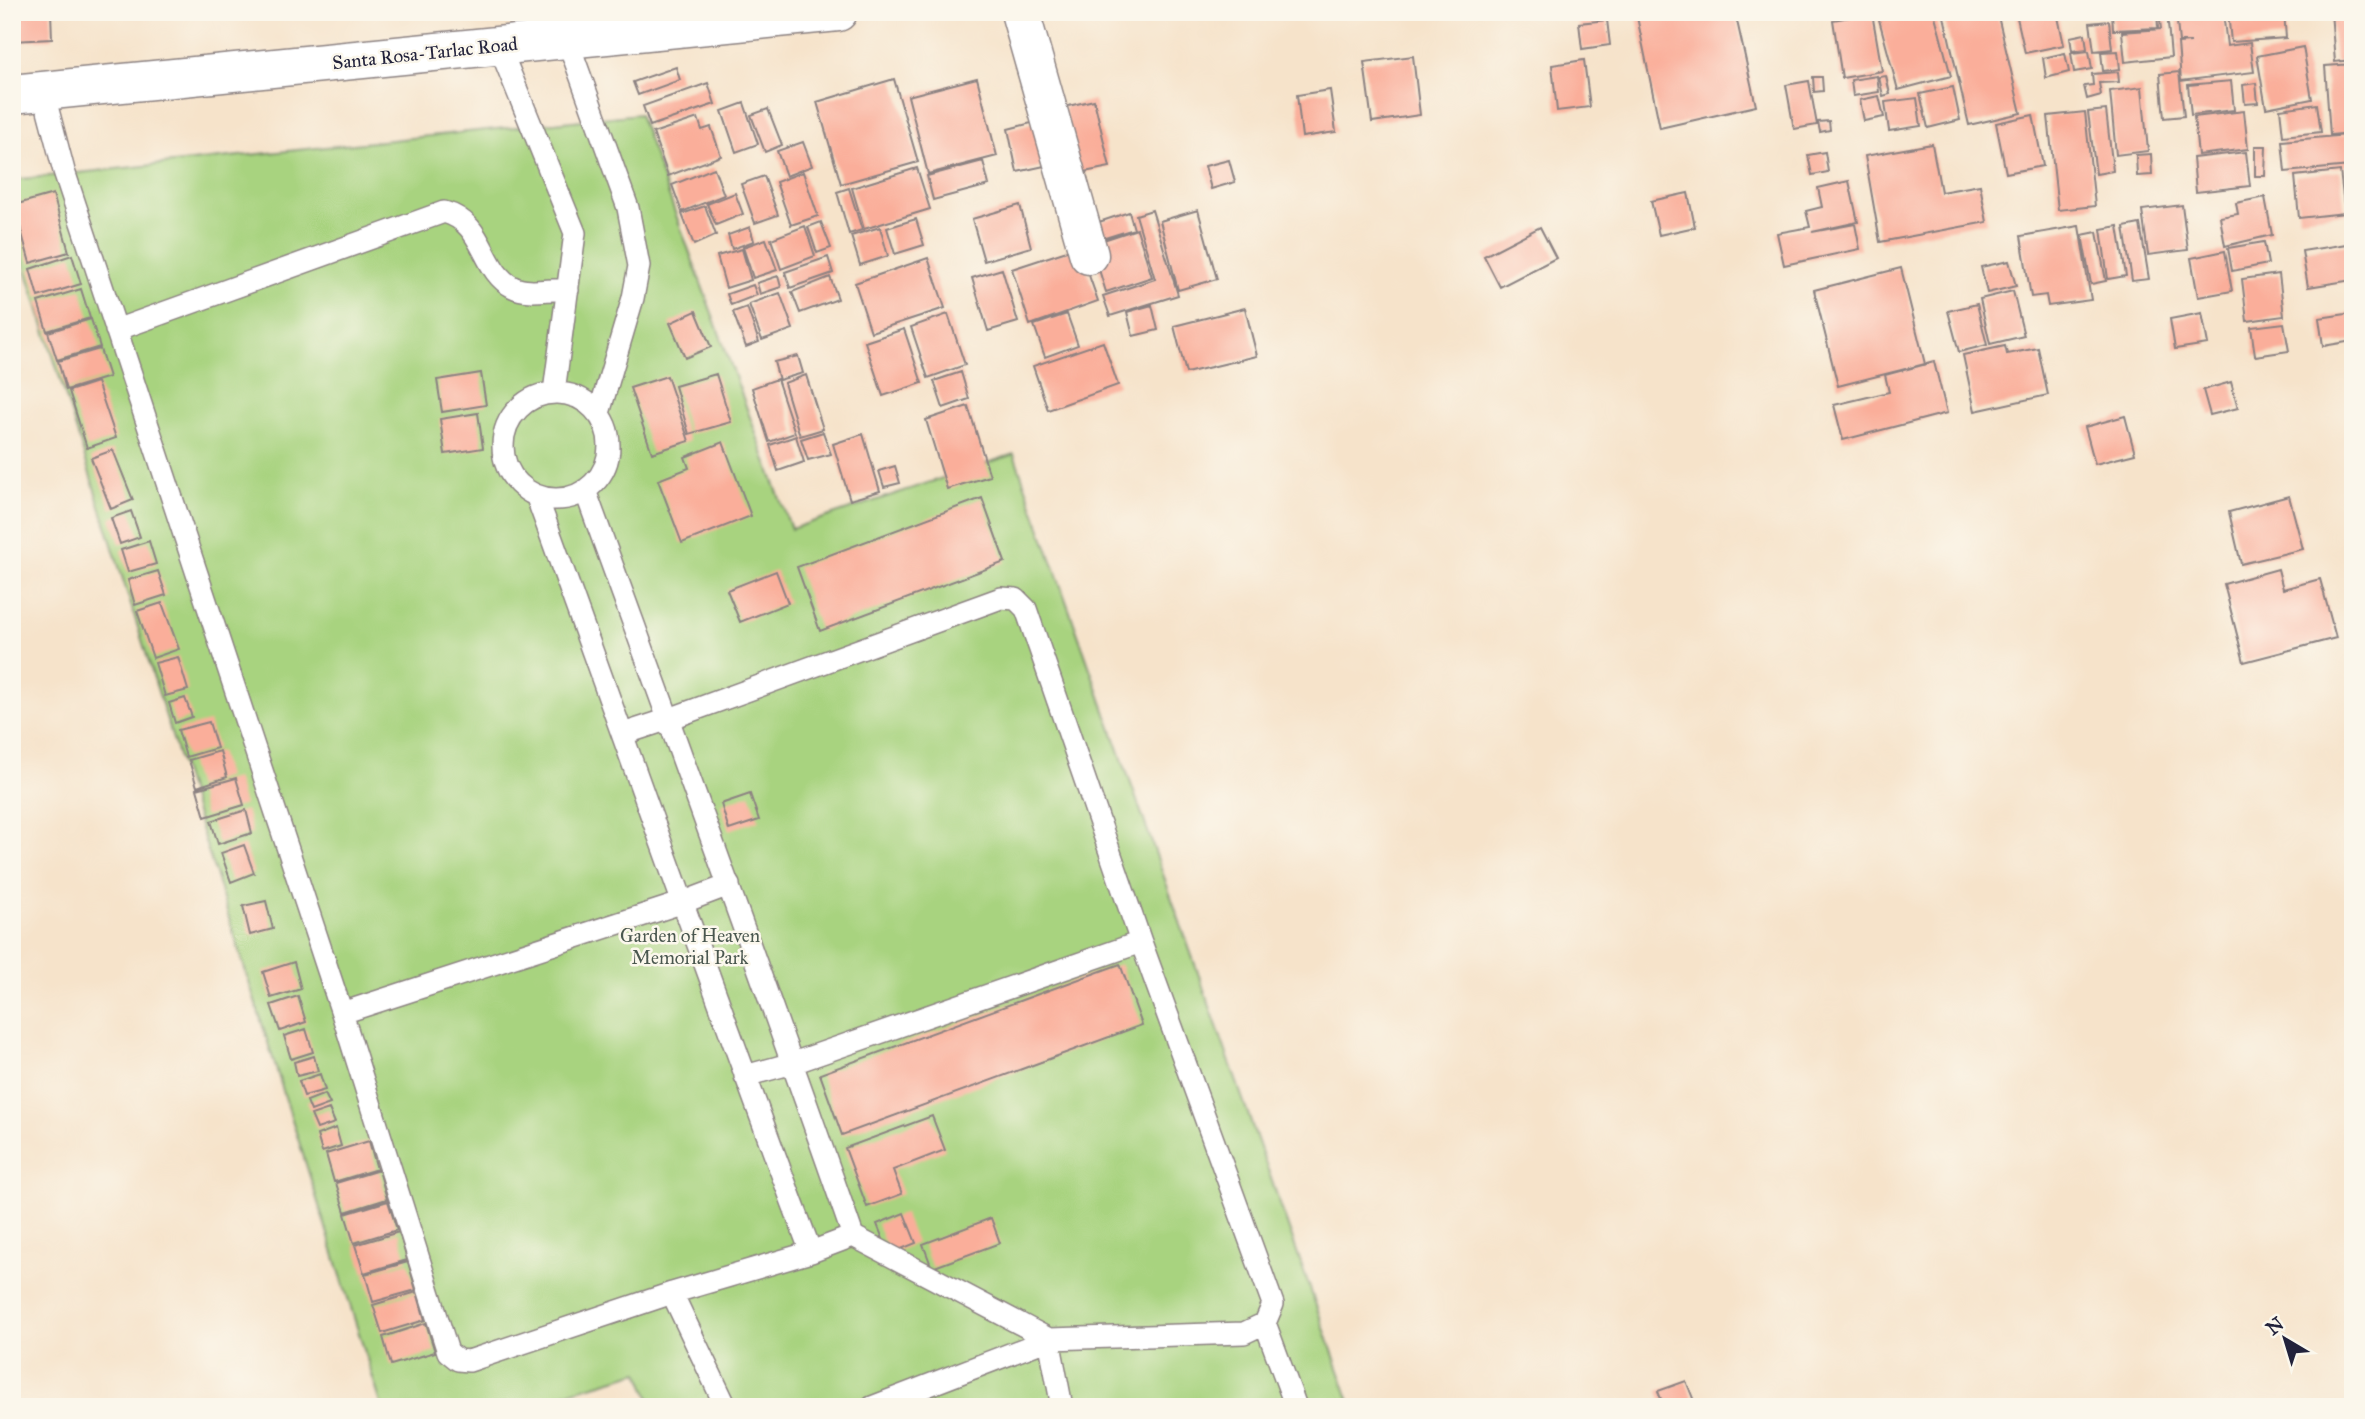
<svg xmlns="http://www.w3.org/2000/svg" width="2365" height="1419" font-family="'IM FELL Great Primer',serif">
	<style>
		.green { fill: #a8d37f; stroke: #657a5d; stroke-width: 2 }
		.building { fill: #faae9a }
		.lines { fill: none; stroke-linecap: round; stroke-linejoin: round }
		.lane-casing { stroke: #8c8282; stroke-width: 24 }
		.street-casing { stroke: #8c8282; stroke-width: 41 }
		.highway-casing { stroke: #8c8282; stroke-width: 41 }
		.lane { stroke: #fff; stroke-width: 21 }
		.street { stroke: #fff; stroke-width: 38 }
		.highway { stroke: #fff; stroke-width: 38 }
		.labels { text-anchor: middle; dominant-baseline: central; stroke-width: 5; stroke-linejoin: round; paint-order: stroke }
		.street-label { font-size: 19px; fill: #22223b; stroke: #fbf7ec }
		.park-label { font-size: 19px; fill: #4a574f; stroke: #fbf7ec }
	</style>
	<rect width="100%" height="100%" fill="#fbf7ec"/>
	<filter id="ink" filterUnits="userSpaceOnUse"><feTurbulence type="fractalNoise" baseFrequency=".0143" numOctaves="2"/><feDisplacementMap in="SourceGraphic" scale="14" xChannelSelector="R" yChannelSelector="G"/><feConvolveMatrix kernelMatrix="1 2 1 2 8 2 1 2 1" color-interpolation-filters="sRGB"/></filter>
	<filter id="wash" filterUnits="userSpaceOnUse"><feTurbulence type="fractalNoise" baseFrequency=".00686" numOctaves="4" result="noise"/><feDisplacementMap in="SourceGraphic" scale="28" xChannelSelector="R" yChannelSelector="G"/><feGaussianBlur stdDeviation="1.57" result="paint"/><feColorMatrix in="noise" values="0 0 0 0 0 0 0 0 0 0 0 0 0 0 0 0 0 1.4 0 .05"/><feComposite in="paint" operator="in"/></filter>
	<g filter="url(#wash)">
		<rect width="100%" height="100%" fill="#f6e3ca"/>
		<path class="green" d="M639,114l152,415 223,-75 338,953h-699l-14,-35 -120,35h-137l-370,-1182v-45z"/>
		<g id="blocks">
			<path class="building" d="M12,12h39l1,27 -40,2z
				M1636,12h99l21,94 -96,22z
				M1877,12h57l17,64 -53,14z
				M1943,12h54l24,101 -52,12z
				M2057,12l7,33 -39,8 -9,-40z
				M2112,12h45l1,16 -45,2z
				M2159,12h8l4,45 -46,5 -3,-30 39,-3z
				M2176,12h47l4,34 23,-3 4,29 -73,9 -3,-38 13,-1h-12z
				M2228,12h56l2,26 -55,4z
				M2331,12h22v48l-18,2z
				M1872,13l10,58 -5,1v-2v2l-35,6 -9,-58z
				M1607,20l3,25 -28,4 -3,-26z
				M2109,21l3,28 -18,2 -4,-28z
				M2085,34l2,15 -15,2 -2,-14z
				M2303,47l9,52 -46,9 -9,-52z
				M2089,51l3,18 -18,3 -3,-19z
				M2118,51l2,18 -17,2 -2,-19z
				M2065,53l4,19 -23,6 -3,-20z
				M1413,56l7,59 -48,7 -8,-60z
				M1584,60l6,47 -33,4 -5,-46z
				M2353,64v69l-23,2 -5,-69z
				M676,67l4,13 -42,15 -5,-13z
				M2118,72l1,10 -20,1 2,12 -14,4 -3,-13 9,-1 -1,-11z
				M2179,72l5,44 -20,2 -4,-44z
				M1877,76l2,16 -26,4 -2,-16z
				M1886,76l4,18 -7,2 -4,-19z
				M1813,77h9l1,14 -9,1z
				M977,78l20,78 -69,18 -20,-78z
				M894,79l24,83 -77,22 -24,-82z
				M1809,81l8,44 -23,4 -8,-44z
				M2231,81l3,29 -43,5 -3,-30z
				M708,83l7,21 -65,22 -7,-20z
				M2256,83l2,20 -13,1 -2,-19z
				M1953,87l7,33 -32,8 -8,-34z
				M2142,87l6,64 -32,4 -6,-64z
				M1330,90l6,42 -34,5 -5,-42z
				M1879,96l5,21 -20,4 -4,-21z
				M1917,98l4,28 -32,5 -4,-29z
				M1094,100l16,67 -31,6 -15,-66z
				M744,103l14,41 -22,8 -14,-41z
				M2317,104l4,28 -38,4 -3,-27z
				M768,109l14,36 -17,7 -14,-37z
				M2106,110l7,61 -17,3 -8,-62z
				M2244,111l4,38 -50,6 -4,-38z
				M2085,112l10,94 -37,4 -10,-94z
				M2033,115l10,51 -37,7 -10,-50z
				M698,118l4,12 9,-3 10,29 -53,20 -15,-43z
				M1039,121l10,44 -32,7 -9,-43z
				M1829,121l1,9 -10,2 -2,-10z
				M2347,135l3,31 -65,6 -3,-31z
				M803,142l9,24 -26,10 -9,-25z
				M1932,144l9,48 39,-7 7,37 -107,20 -15,-86z
				M2255,146h11l-1,30h-10z
				M1825,152l3,20 -16,3 -4,-20z
				M2246,152l4,34 -54,6 -3,-34z
				M2151,154l1,21 -15,1 -1,-21z
				M1229,160l6,22 -24,7 -6,-23z
				M983,161l6,24 -56,15 -6,-24z
				M714,168l10,27 -42,17 -10,-27z
				M917,168l13,41 -66,20 -12,-41z
				M2340,171l5,42 -46,5 -4,-42z
				M803,172l15,44 -27,9 -15,-43z
				M764,176l14,39 -23,8 -14,-39z
				M1849,181l9,41 -46,10 43,-8 5,25 -76,16 -7,-32 33,-6 -4,-16 16,-4 -4,-19z
				M849,188l13,42 -13,4 -12,-42z
				M735,193l8,21 -27,11 -9,-21z
				M1688,193l7,34 -36,8 -8,-34z
				M53,194l16,58 -39,11 -16,-58z
				M2265,197l7,38 -47,11 -5,-29 18,-3 -2,-11z
				M1020,205l11,42 -47,14 -12,-42z
				M2182,205l6,45 -40,5 -6,-45z
				M705,206l11,29 -22,10 -12,-31z
				M1152,210l26,85 -68,21 -7,-20 52,-17 -19,-64z
				M1198,210l19,69 -39,11 -18,-69z
				M1129,212l5,17 -42,13 -5,-16z
				M916,219l8,26 -29,9 -8,-26z
				M821,222l10,26 -14,5 -9,-26z
				M2140,224l9,55 -17,2 -8,-54z
				M805,226l10,30 -34,13 -10,-30z
				M2079,226l12,74 -43,6 -2,-11 -15,2 -10,-61z
				M2118,226l8,50 -18,3 -7,-50z
				M750,227l4,14 -22,8 -4,-14z
				M880,227l8,29 -28,9 -9,-29z
				M1540,227l16,31 -56,29 -16,-31z
				M1137,229l15,48 -46,15 -15,-48z
				M2097,232l9,49 -15,3 -9,-49z
				M766,239l11,31 -24,8 -10,-31z
				M2264,242l4,22 -36,7 -4,-23z
				M2353,243v37l-45,7 -6,-36z
				M1079,247l19,54 -68,24 -18,-56z
				M742,249l9,31 -25,8 -9,-32z
				M2225,251l7,40 -34,6 -7,-39z
				M72,255l9,29 -43,13 -8,-28z
				M828,257l5,16 -43,15 -5,-16z
				M928,258l17,50 -74,24 -16,-49z
				M2009,261l7,25 -29,7 -6,-26z
				M1901,268l24,96 -87,22 -24,-96z
				M1002,269l16,53 -30,9 -16,-53z
				M2279,274l5,42 -37,5 -5,-42z
				M778,276l3,11 -21,7 -3,-11z
				M830,277l8,22 -38,14 -8,-21z
				M753,285l4,10 -26,10 -4,-11z
				M81,289l9,29 -43,13 -9,-29z
				M2013,291l11,45 -34,8 -10,-45z
				M780,293l13,36 -31,11 -13,-36z
				M1977,304l10,41 -28,7 -11,-41z
				M1152,305l6,25 -25,6 -6,-24z
				M747,307l12,35 -13,5 -13,-35z
				M1245,308l12,48 -71,17 -12,-47z
				M696,311l15,36 -26,11 -15,-35z
				M2202,313l6,31 -33,5 -5,-30z
				M2353,313v28l-30,5 -4,-28z
				M948,314l17,51 -37,13 -17,-51z
				M1067,314l11,31 -33,12 -11,-32z
				M91,319l9,28 -43,13 -9,-28z
				M2284,323l5,28 -34,5 -4,-29z
				M904,329l18,54 -39,13 -18,-54z
				M1103,342l15,43 -70,25 -15,-44z
				M2005,346l2,8 31,-6 10,47 -73,16 -12,-56z
				M100,349l9,28 -43,13 -8,-29z
				M798,356l5,17 -24,7 -5,-18z
				M1934,362l13,51 -104,27 -9,-35 55,-13 -4,-17z
				M961,372l8,27 -26,9 -9,-27z
				M481,373l5,32 -44,7 -5,-32z
				M716,374l15,48 -42,12 -14,-48z
				M806,375l17,54 -23,7 -16,-53z
				M667,376l22,65 -37,12 -22,-65z
				M777,379l18,54 -26,9 -17,-54z
				M97,382l19,56 -29,10 -18,-57z
				M2231,382l7,26 -28,7 -7,-25z
				M968,406l22,70 -43,13 -21,-69z
				M478,413l5,35 -38,6 -5,-35z
				M2125,416l10,38 -40,10 -10,-37z
				M823,432l8,22 -23,6 -7,-21z
				M863,434l17,57 -30,9 -17,-56z
				M796,436l8,26 -26,9 -8,-26z
				M723,442l28,74 -69,27 -24,-63 31,-12 -4,-11z
				M113,450l20,50 -22,9 -20,-51z
				M895,466l5,17 -16,4 -5,-16z
				M2289,496l14,53 -62,15 -12,-52z
				M982,498l23,64 -185,69 -23,-64z
				M131,511l9,26 -20,7 -9,-26z
				M149,541l7,23 -28,8 -7,-22z
				M2278,569l5,20 37,-10 16,59 -92,24 -20,-78z
				M158,571l8,24 -31,10 -7,-25z
				M776,571l12,32 -48,19 -13,-32z
				M162,603l17,46 -26,9 -16,-47z
				M178,657l10,33 -23,6 -10,-33z
				M185,698l7,19 -17,6 -6,-20z
				M209,722l8,26 -31,9 -8,-27z
				M220,751l7,26 -30,10 -8,-27z
				M236,778l8,27 -39,12 -8,-28z
				M750,794l9,26 -30,10 -8,-26z
				M246,810l6,23 -34,11 -7,-23z
				M244,845l10,28 -23,9 -10,-29z
				M266,901l7,28 -23,6 -7,-29z
				M294,962l7,27 -30,9 -8,-26z
				M1120,964l22,61 -300,110 -22,-61z
				M298,996l8,26 -26,9 -9,-26z
				M306,1029l7,23 -22,7 -7,-23z
				M314,1056l4,15 -21,5 -3,-14z
				M320,1074l5,16 -21,6 -5,-15z
				M325,1094l5,10 -19,7 -4,-10z
				M329,1109l6,14 -18,6 -6,-14z
				M932,1116l13,34 -52,20 9,24 -35,13 -22,-59z
				M336,1128l5,18 -19,6 -5,-17z
				M369,1141l8,28 -43,13 -8,-28z
				M379,1170l8,29 -42,13 -9,-29z
				M388,1201l9,29 -43,13 -9,-29z
				M904,1213l12,30 -27,11 -12,-30z
				M991,1218l9,25 -68,25 -9,-24z
				M399,1232l8,28 -43,13 -9,-28z
				M408,1262l8,28 -43,12 -8,-28z
				M417,1292l8,28 -43,13 -9,-28z
				M426,1323l9,29 -44,13 -8,-28z
				M1686,1381l8,20 -16,6h-14l-6,-16z"/>
		</g>
	</g>
	<g filter="url(#ink)">
		<use href="#blocks" fill-opacity="0" stroke="#8c8282" stroke-width="2"/>
		<g class="lines">
			<g class="lane-casing">
				<path id="lane" d="M567,39l61,169 11,58 -6,32 -34,115
					M499,46l76,187 -21,159
					M43,91l21,80 278,842 106,339 10,8 11,1 203,-68 139,-41 42,-16
					M116,330l328,-118c42,11 36,58 69,75 16,8 38,1 55,3
					M503 446a53 53 0 1 1 106 0a53 53 0 1 1-106 0Z
					M585,490c90,248 181,496 268,746l196,103 195,-6 21,-10 8,-19 -132,-362 -115,-333 -10,-10 -15,-1 -332,121 -46,15
					M536,495c92,253 180,506 275,757
					M342,1013l342,-111 45,-17
					M745,1076l48,-13 348,-121
					M672,1293l54,114
					M1265,1323l31,84
					M872,1407l177,-68 13,68"/>
			</g>
			<g class="street-casing">
				<path id="street" d="M1020,12l69,243"/>
			</g>
			<g class="highway-casing">
				<path id="highway" d="M12,94l826,-82"/>
			</g>
			<use href="#lane" class="lane"/>
			<use href="#street" class="street"/>
			<use href="#highway" class="highway"/>
		</g>
	</g>
	<g class="labels">
		<g class="street-label">
			<text transform="translate(425 53) rotate(-6)">Santa Rosa-Tarlac Road</text>
		</g>
		<g class="park-label">
			<text x="690" y="935">Garden of Heaven<tspan x="690" dy="22">Memorial Park</tspan></text>
		</g>
	</g>
	<rect width="2365" height="1419" fill="none" stroke="#fbf7ec" stroke-width="42"/>
	<g transform="translate(2285 1339) rotate(322)" stroke="#fbf7ec" stroke-width="5" paint-order="stroke">
	<path d="M0-5L12 26L0 18L-12 26Z" fill="#22223b"/>
	<text y="-10" font-size="19" font-weight="bold" text-anchor="middle" fill="#22223b">N</text>
	</g>
</svg>
